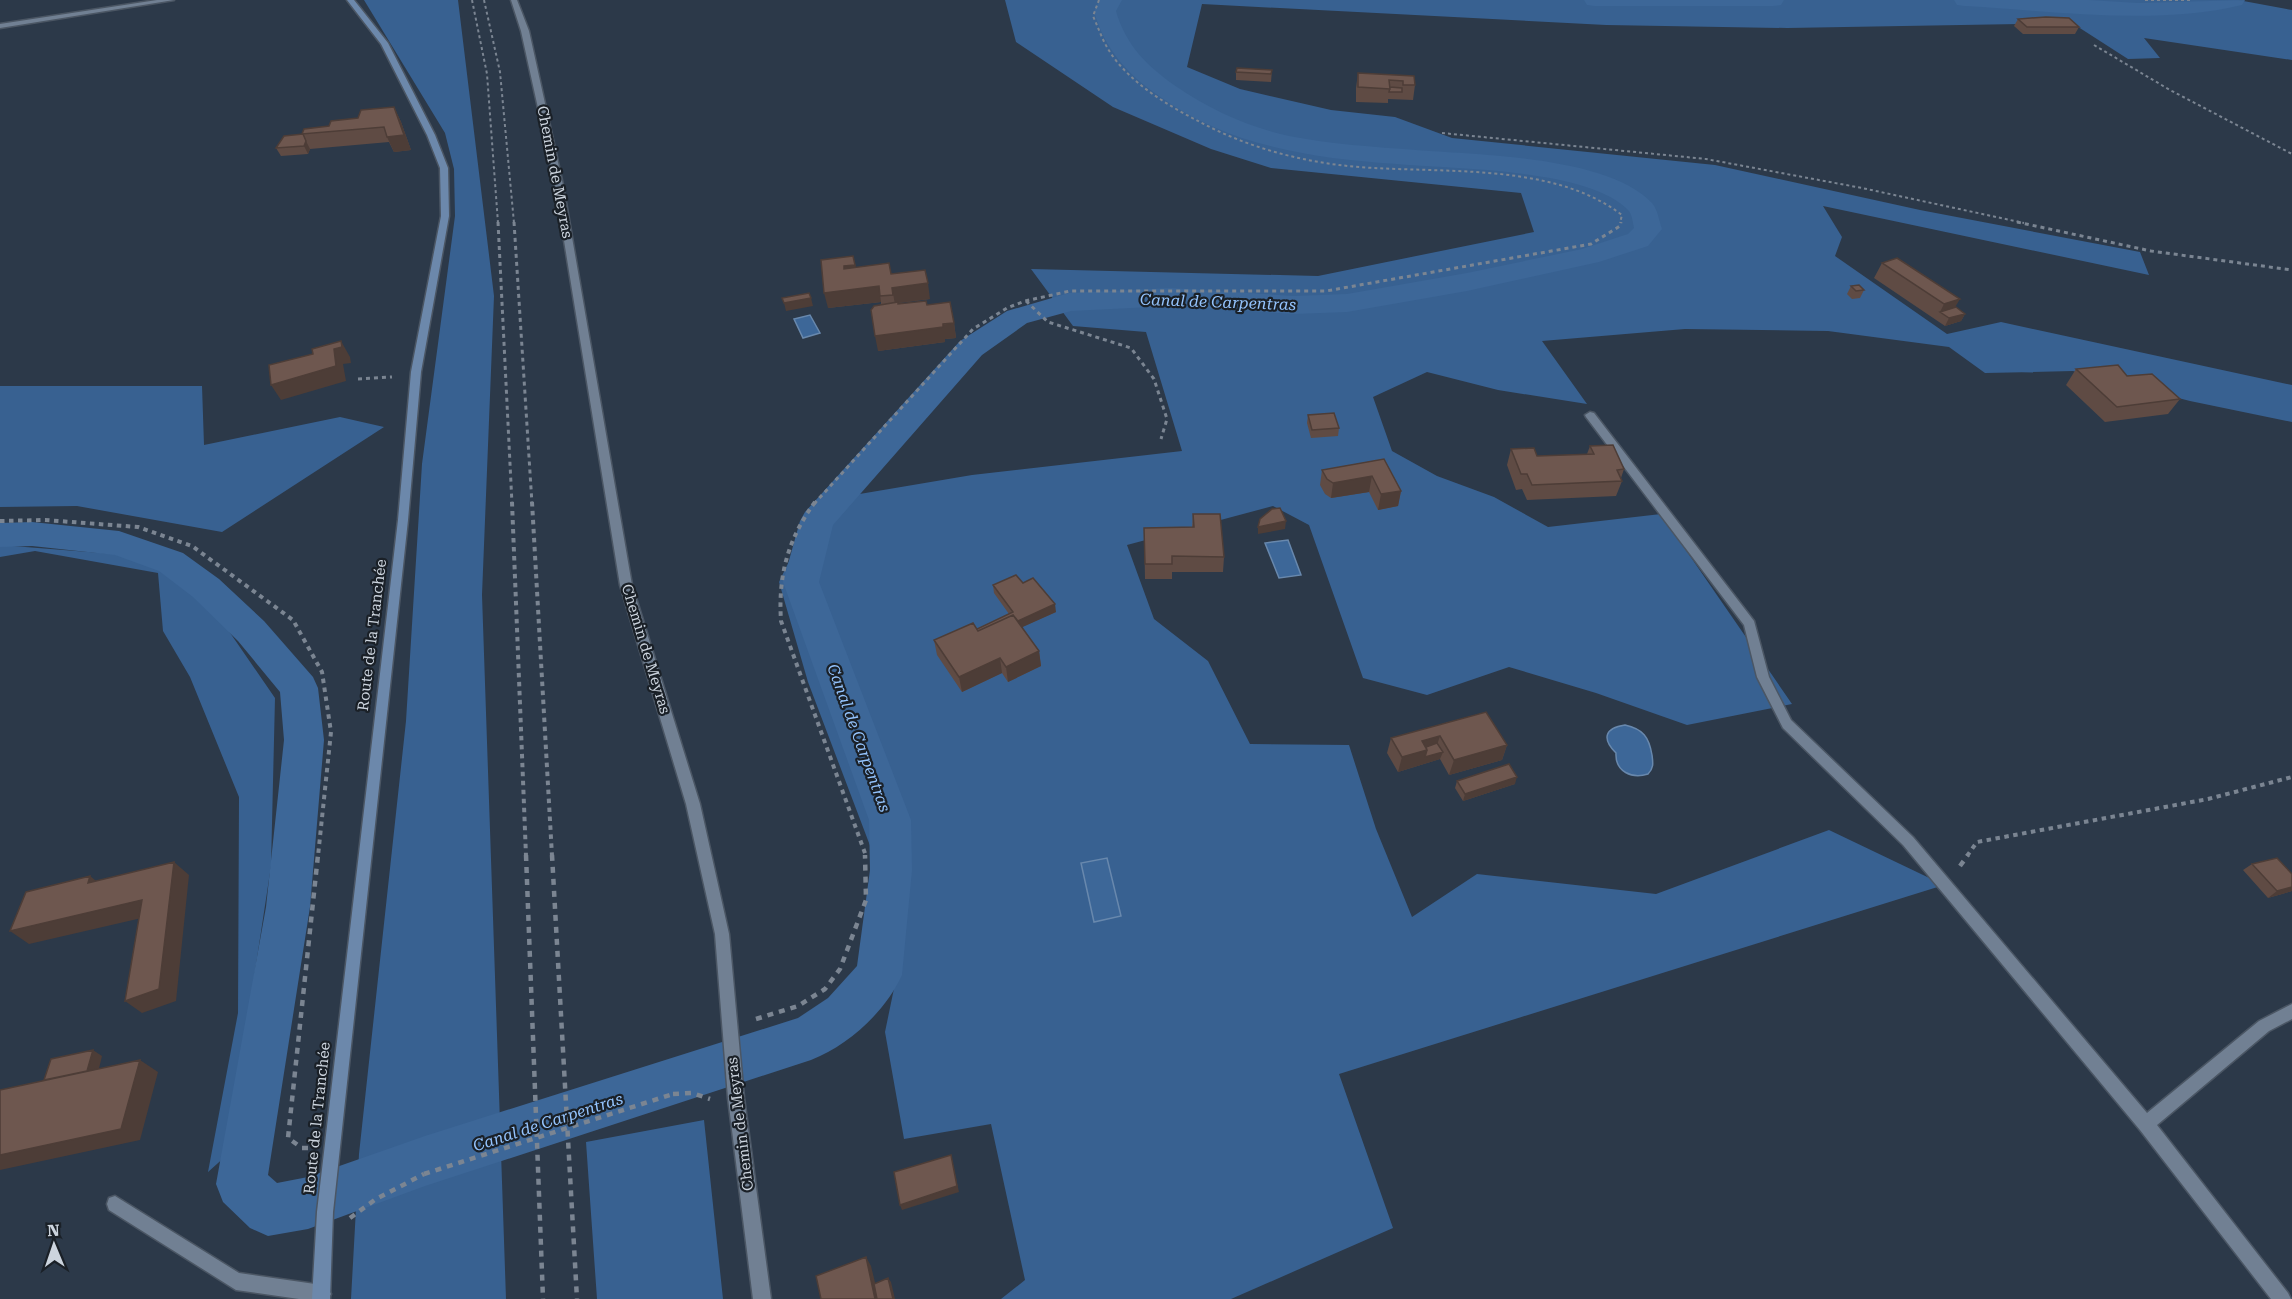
<svg xmlns="http://www.w3.org/2000/svg" width="2292" height="1299" font-family="'Roboto Serif',serif">
	<style>
		.forest { fill: #386191 }
		.water { fill: #3d6798; stroke: #6888ad; stroke-width: 1.5 }
		.lines { fill: none; stroke-linecap: round; stroke-linejoin: round }
		.canal { fill: #3d6798; fill-rule: evenodd }
		.lane-casing { stroke: #4b5664; stroke-width: 3 }
		.street-casing { stroke: #4b5664; stroke-width: 3 }
		.secondary-casing { stroke: #4b5664; stroke-width: 3 }
		.path-far3 { stroke: #7b8592; stroke-width: 2; stroke-dasharray: 3 3; stroke-linecap: butt }
		.path-far2 { stroke: #7b8592; stroke-width: 3; stroke-dasharray: 4 4; stroke-linecap: butt }
		.path-far1 { stroke: #7b8592; stroke-width: 4; stroke-dasharray: 4.5 4.5; stroke-linecap: butt }
		.path { stroke: #7b8592; stroke-width: 4.5; stroke-dasharray: 6 6; stroke-linecap: butt }
		.lane { fill: #718093; fill-rule: evenodd }
		.street { fill: #718093; fill-rule: evenodd }
		.secondary { fill: #6c88ab; fill-rule: evenodd }
		.path-bridge { stroke: #7b8592; stroke-width: 4.5; stroke-dasharray: 6 6; stroke-linecap: butt }
		.wall { fill: #5f4b44 }
		.shaded-wall { fill: #4d3d37 }
		.building { fill: #6e574f; stroke: #4d3d37; stroke-width: 1.5 }
		.labels { text-anchor: middle; dominant-baseline: central; stroke-width: 4.5; stroke-linejoin: round; paint-order: stroke }
		.street-label { font-size: 15px; fill: #ccd4de; stroke: #1a2027 }
		.water-label { font-size: 16px; font-style: italic; fill: #94c4fe; stroke: #1a2027 }
	</style>
	<rect width="100%" height="100%" fill="#2c3949"/>
	<path class="forest" d="M364,0h94l36,296 -12,299 24,704h-155l8,-145 47,-433 16,-257 33,-248 -1,-47 -9,-36z
		M1005,0h1233l54,10v50l-148,-22 16,20 -32,1 -56,-36 -285,5 -181,-3 -404,-21 -15,63 53,22 91,21 64,7 57,21 263,27 205,45 220,42 9,23 -326,-69 19,31 -7,19 112,78 54,-12 291,63v37l-102,-21 -117,-30 -88,2 -36,-26 -121,-16 -143,-2 -143,12 45,63 -89,-14 -71,-18 -54,25 19,54 45,25 57,21 54,30 113,-13 131,190 -105,21 -91,-32 -87,-26 -82,28 -64,-17 -54,-153 -36,-19 -146,39 27,74 54,42 42,83 99,1 27,84 36,88 65,-43 179,20 173,-64 115,55 -605,189 54,154 -162,71h-230l24,-19 -34,-156 -87,15 -19,-107 12,-58 -17,-102 -72,-190 -29,-100 29,-60 22,-23 142,-24 210,-24 -36,-119 -73,-6 -42,-57 287,7 216,-44 -13,-39 -250,-25 -60,-19 -98,-42 -97,-65z
		M202,386l2,59 136,-28 44,10 -162,105 -145,-26 -77,1v-121z
		M0,545l114,9 79,25 82,119 -4,168 -44,289 -19,17 30,-159 1,-216 -49,-120 -27,-46 -5,-58 -123,-22 -35,6z
		M704,1120l19,179h-126l-11,-157z"/>
	<path class="water" d="M810,315l10,18 -17,5 -9,-19z
		M1288,540l13,35 -22,3 -14,-35z
		M1625,725c18,4 24,12 27,30 1,8 2,13 -4,19 -16,5 -33,-2 -32,-21 -14,-14 -12,-25 9,-28z
		M1107,858l14,58 -27,6 -13,-59z"/>
	<g class="lines">
		<path class="canal" d="M1100,0h22l-6,11c10,35 32,56 61,76 34,23 71,40 112,49 42,8 85,11 127,14 62,5 192,6 236,53 6,7 7,18 10,26l-14,17 -49,16 -132,29 -120,21 -53,2 -123,-8 -100,5 -44,12 -45,32 -149,170 -14,57 92,238 1,50 -10,105c-17,37 -53,70 -91,85l-386,126 -117,43 -40,7 -18,-8 -27,-26 -7,-18 50,-277 18,-167 -4,-48 -42,-51 -45,-44 -34,-26 -44,-16 -83,-9 -32,1v-24l32,-1 87,9 64,22 36,26 45,42 49,56 5,11 6,52 -14,167 -42,268 9,8 31,-6 117,-41 373,-118 30,-20 29,-32 13,-96 -1,-50 -86,-238 17,-61 5,-9 155,-171 47,-30 62,-18 102,-5 123,8 53,-2 120,-21 115,-24 46,-15 6,-6c-1,-5 -2,-13 -5,-17 -37,-41 -166,-42 -220,-46 -40,-3 -82,-6 -122,-15 -47,-10 -89,-26 -128,-54 -32,-22 -55,-48 -65,-85z
			M1584,0h200l-3,5 -8,1h-178l-8,-1z
			M1954,0h135l49,3 107,-3 -3,5c-87,21 -188,6 -277,1l-8,-1z"/>
		<g class="lane-casing">
			<path id="lane" d="M157,0h17l-174,28v-4z
				M1590,412l4,1 160,208 15,56 22,43 122,117 234,276 112,-92 33,-17v15l-23,12 -112,94 131,168 3,6h-20l-131,-169 -237,-285 -120,-117 -26,-51 -13,-52 -158,-208 -1,-2z
				M115,1196l124,77 83,12 6,3 3,6 -3,5h-29l-63,-9 -127,-80 -2,-6 2,-6z"/>
		</g>
		<g class="street-casing">
			<path id="street" d="M511,0h6l12,31 34,154 69,400 68,219 29,130 15,164 27,201h-18l-25,-201 -13,-164 -29,-130 -66,-219 -65,-400 -34,-154z"/>
		</g>
		<g class="secondary-casing">
			<path id="secondary" d="M347,0h7l34,43 47,92 13,33 1,48 -28,156 -13,148 -75,692 -3,87h-18l5,-87 81,-692 13,-148 30,-156 -1,-48 -13,-33 -46,-91z"/>
		</g>
		<path class="path-far3" d="M472,0l15,74 11,149
			M484,0l16,72 14,151
			M1099,0l-6,16c5,11 9,23 15,33 20,33 59,56 92,73 43,23 91,37 139,43 90,11 208,-7 283,50l-2,8
			M2145,0h46
			M2094,45l76,45 122,64
			M1442,133l264,26 156,29 162,35"/>
		<path class="path-far2" d="M498,222l14,282
			M514,222l18,282
			M2017,222l134,29 141,19
			M1026,301l22,21 83,26 23,31 13,40 -6,20
			M358,379l34,-2
			M814,504l159,-175 34,-21 18,-7 45,-10h256l265,-47 29,-18 1,-4"/>
		<path class="path-far1" d="M512,502l14,354
			M532,502l20,354
			M815,502c-27,37 -37,73 -34,119l85,235
			M0,521l45,-1 93,7 54,19 101,74 29,52 9,60 -13,124
			M1967,856l10,-14 231,-43 84,-22"/>
		<path class="path" d="M526,855l17,444
			M552,855l25,444
			M1960,866l8,-11
			M756,1019l42,-13 27,-17 15,-20 26,-69 -1,-45
			M673,1094l19,-1 18,6
			M308,1148h-6l-14,-10 30,-283
			M350,1218l26,-19 48,-25"/>
		<use href="#lane" class="lane"/>
		<use href="#street" class="street"/>
		<use href="#secondary" class="secondary"/>
		<path class="path-bridge" d="M424,1174l249,-80"/>
	</g>
	<path class="wall" d="M2018,19l61,8 -4,7h-52l-9,-8z
		M1272,70l-1,12 -35,-2v-8z
		M1358,73l56,3 1,9 -2,15 -25,-1v4l-32,-1v-14z
		M394,107l7,15 10,28 -17,2 -5,-10 -79,7 -2,5 -27,2 -5,-8 27,-14z
		M1882,263l74,44 9,7 -4,7 -16,5 -71,-48z
		M856,267l35,7 39,25 -32,4 1,1 28,1 27,18 2,15 -11,1v3l-67,9 3,-49 -53,6z
		M1851,286l13,4 -4,8 -8,1 -5,-5z
		M2076,369l51,7 53,23 -12,15 -63,8 -39,-37z
		M1308,415l31,13 -1,8 -27,2 -4,-15z
		M1590,446l34,23 -3,9 1,3 -6,15 -89,4 -5,-11 -6,1 -9,-25 4,-16 26,7 50,-2z
		M1384,459l17,32 -3,15 -20,4 -9,-18 -38,6 -6,-4 -5,-9 2,-15z
		M1193,514l31,43 -1,15h-51v7h-27l-1,-51 48,-1z
		M1023,583l33,29 -34,15 17,24 2,15 -33,16 -6,-9 -40,19 -25,-37 -3,-15 43,-11 32,-15 -15,-21 -1,-8z
		M1486,712l21,33 -5,15 -53,15 -9,-16 -42,13 -11,-19 4,-15z
		M1457,781l58,3 -52,17 -8,-13z
		M2252,864l40,23v4l-24,7 -25,-28z"/>
	<path class="shaded-wall" d="M394,107l7,15 10,28 -17,2 -7,-15z
		M306,141l4,8 -2,5 -4,-8z
		M853,256l4,15 -10,11 -3,-16z
		M928,283l2,16 -32,4 -2,7 -4,-22z
		M879,286l2,16 -53,6 -4,-15z
		M811,298l2,8 -27,5 -2,-8z
		M1960,299l-9,15 -11,-2 4,-8z
		M1965,314l-4,7 -16,5 4,-8z
		M954,323l2,15 -11,1v3l-67,9 -3,-15z
		M341,341l9,16 1,6 -8,1 3,17 -65,19 -10,-15z
		M1372,476l-3,16 -38,6 2,-15z
		M1401,491l-3,15 -20,4 3,-16z
		M1286,521l-1,8 -27,5v-7z
		M1055,604l1,8 -76,34 -1,-7z
		M1039,651l2,15 -33,16 -2,-15z
		M1000,658l2,15 -40,19 -3,-15z
		M1440,736l-5,15 8,1 -3,7 -42,13 4,-15 20,-16z
		M1507,745l-5,15 -53,15 5,-15z
		M1517,777l-2,7 -52,17 2,-7z
		M174,862l15,13 -13,126 -34,12 -17,-12z
		M90,876l17,14 -19,-7z
		M2292,887v4l-24,7 9,-7z
		M142,900l17,14 -130,30 -19,-13z
		M93,1050l9,6 -7,29 -44,9z
		M140,1060l18,12 -18,68 -140,30v-15z
		M951,1155l8,37 -57,18 -2,-5z
		M866,1257l5,9 8,33h-4z
		M888,1278l3,4 4,17h-2z"/>
	<path class="building" d="M2046,17l23,1 10,9h-52l-9,-8z
		M1237,68l35,2 -1,4 -35,-2z
		M1358,73l56,3 1,9h-12v-4l-14,-1 1,9 -32,-2z
		M1390,87l12,1v4h-13z
		M394,107l10,28 -17,2 -3,-10 -82,7 2,-5 25,-3 2,-5 27,-3 3,-8z
		M303,134l3,7 -2,5 -28,2 8,-12z
		M853,256l2,9 -11,1v3l45,-6 2,11 34,-4 3,13 -36,5 1,7 -13,1 -1,-10 -55,7 -3,-33z
		M1897,258l63,41 -16,5 -62,-41z
		M1859,285l5,5 -8,1 -5,-5z
		M809,293l2,5 -27,5 -2,-5z
		M926,301l1,4 23,-3 4,21 -11,1v3l-68,9 -4,-26 3,-4 24,-4v2z
		M1956,307l9,7 -16,4 -9,-6z
		M341,341l1,6 -8,2 2,17 -65,19 -2,-20 44,-11 -1,-5z
		M2118,365l9,11 25,-2 28,25 -63,8 -41,-38z
		M1334,413l5,15 -27,2 -4,-15z
		M1613,445l11,24 -7,1 5,11 -90,4 -5,-11h-6l-10,-25 23,-1 3,8 57,-2 -4,-8z
		M1384,459l17,32 -20,3 -9,-18 -39,7 -6,-4 -5,-9z
		M1280,508l6,13 -28,6 2,-8 12,-10z
		M1193,514h27l4,43 -52,-1v8h-27l-1,-36 50,-1z
		M1016,575l7,8 10,-5 22,26 -37,17 -5,-6 -35,16 -1,-2 36,-17 -20,-27z
		M1013,615l26,36 -33,16 -6,-9 -41,19 -25,-37 39,-17 5,8z
		M1486,712l21,33 -53,15 -14,-24 -18,5 5,9 -25,7 -11,-19z
		M1437,743l6,9 -18,5 2,-7 -1,-3z
		M1509,764l8,13 -52,17 -8,-13z
		M2277,858l15,16v13l-15,4 -25,-27z
		M174,862l-15,127 -34,12 17,-101 -132,31 16,-39 64,-16 -2,7z
		M93,1050l-6,21 -43,9 7,-21z
		M140,1060l-19,69 -121,26v-65z
		M951,1155l6,31 -57,19 -6,-33z
		M866,1257l9,42h-54l-5,-23z
		M888,1278l5,21h-16l-3,-15z"/>
	<g class="labels">
		<g class="street-label">
			<text transform="translate(555 172) rotate(79)">Chemin de Meyras</text>
			<text transform="translate(372 635) rotate(-83)">Route de la Tranchée</text>
			<text transform="translate(646 649) rotate(73)">Chemin de Meyras</text>
			<text transform="translate(317 1118) rotate(-84)">Route de la Tranchée</text>
			<text transform="translate(740 1124) rotate(-97)">Chemin de Meyras</text>
		</g>
		<g class="water-label">
			<text transform="translate(1218 302) rotate(2)">Canal de Carpentras</text>
			<text transform="translate(859 738) rotate(70)">Canal de Carpentras</text>
			<text transform="translate(548 1122) rotate(-18)">Canal de Carpentras</text>
		</g>
	</g>
	<g transform="translate(54 1245) rotate(358)" stroke="#1a2027" stroke-width="4.5" paint-order="stroke">
	<path d="M0-4.5L10 22L0 15L-10 22Z" fill="#ccd4de"/>
	<text y="-9" font-size="16" font-weight="bold" text-anchor="middle" fill="#ccd4de">N</text>
	</g>
</svg>
